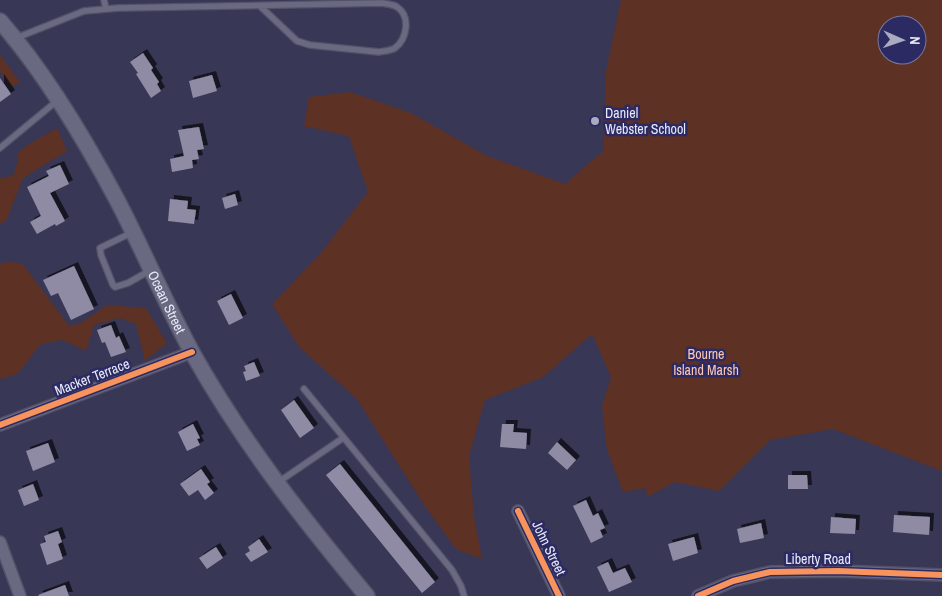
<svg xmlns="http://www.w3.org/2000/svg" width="942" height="596" font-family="'Archivo Narrow',sans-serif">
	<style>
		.green { fill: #5e3125; fill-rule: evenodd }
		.building { fill: #8f8ba4; filter: url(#shadow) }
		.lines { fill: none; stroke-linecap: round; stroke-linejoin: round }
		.service-casing { stroke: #525167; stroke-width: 8 }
		.minor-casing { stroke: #525167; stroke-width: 14 }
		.secondary-casing { stroke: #525167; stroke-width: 18 }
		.service { stroke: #696a81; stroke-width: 5.5 }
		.minor { stroke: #696a81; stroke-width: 11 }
		.secondary { stroke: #696a81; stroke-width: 15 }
		.cycleway-casing { stroke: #2c2a63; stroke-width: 9 }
		.cycleway { stroke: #f8935d; stroke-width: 6 }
		.poi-dot { fill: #aaabc0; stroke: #2c2a63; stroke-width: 2 }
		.labels { text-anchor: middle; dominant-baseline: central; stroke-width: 5; stroke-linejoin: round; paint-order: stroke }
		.poi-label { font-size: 14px; fill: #e8eaf9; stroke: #2c2a63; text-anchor: start }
		.street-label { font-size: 14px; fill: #e8eaf9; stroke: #2c2a63 }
		.park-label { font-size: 14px; fill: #fdc8b4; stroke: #2c2a63 }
	</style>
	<defs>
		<filter id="shadow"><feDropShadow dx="4" dy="-4" stdDeviation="0" flood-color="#0009"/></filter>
	</defs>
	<rect width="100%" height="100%" fill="#383756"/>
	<path class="green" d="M621,0h321v471l-109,-42 -63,11 -51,51 -44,-9 -28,15 -1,-9 -23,4 -16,-42 -5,-44 9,-29 -19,-43 -49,43 -58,23 -16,56 5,60 8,43 -26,-10 -32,-44 -67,-106 -58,-52 -27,-43 48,-50 48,-62 -19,-56 -45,-10 5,-29 41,-5 61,21 76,43 78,28 38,-33 3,-80zM887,25h30v30h-30z
		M0,55l20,27 -9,5 -11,-16z
		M57,128l10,23 -44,27 -17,43 -6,3v-46l13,-2 5,-15 -1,-7 9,-8z
		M7,262l15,1 47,63 12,-3 26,-18 39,3 21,35 -22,18 -9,-37 -17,-6 -25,7 -8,26 -23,-11 -22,4 -24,30 -17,5v-115z"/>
	<path class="building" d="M143,53l10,15 -2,2 8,12 -2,2 4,7 -10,7 -15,-24 2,-1 -8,-11z
		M212,75l5,16 -24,7 -4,-17z
		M0,78l11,16 -11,8z
		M199,127l5,22 -7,1 2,9 -7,1 1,8 -21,4 -2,-13 14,-3 -6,-26z
		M60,165l9,19 -19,9 15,28 -9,5 -1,-2 -18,10 -7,-12 11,-6 -14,-29 22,-11 -3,-5z
		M235,194l3,11 -13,4 -3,-11z
		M170,199l18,2 -1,8 9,1 -2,14 -26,-3z
		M74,266l20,43 -23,11 -13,-27 -7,3 -8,-16z
		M231,294l12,24 -14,7 -12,-24z
		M111,325l5,13 3,-2 7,16 -15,5 -6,-15 -3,1 -5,-13z
		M254,362l6,14 -14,5 -3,-9 3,-1 -2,-5z
		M294,400l20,28 -14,10 -19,-28z
		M193,424l7,14 -3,1 3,6 -13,6 -9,-19z
		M502,424h12l-1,8 14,1 -1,16 -26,-2z
		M557,442l19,18 -9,10 -19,-17z
		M48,443l7,19 -22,9 -7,-20z
		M340,464l95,118 -13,11 -96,-118z
		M201,469l9,13 -3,2 7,9 -9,7 -7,-10 -9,6 -9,-12z
		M788,475h19l1,14h-20z
		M33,484l6,16 -15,6 -6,-16z
		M586,500l7,16 5,-3 7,15 -5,2 3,7 -12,6 -18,-37z
		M894,515l36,2 -1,18 -36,-3z
		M831,517l25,2 -1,15 -25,-1z
		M761,523l3,15 -24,5 -3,-14z
		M58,531l4,11 -4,2 5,15 -16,6 -7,-21 6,-2 -2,-6z
		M694,537l4,16 -25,8 -5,-17z
		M259,539l9,13 -17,10 -6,-8 5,-3 -2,-4z
		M216,547l7,11 -16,11 -8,-11z
		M608,562l5,11 12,-5 7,14 -23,10 -12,-25z
		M65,585l4,11h-30l-1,-1z"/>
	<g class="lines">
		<g class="service-casing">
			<path id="service" d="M104,0l2,9
				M16,38l68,-27 34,-3 264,-5c4,1 11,1 15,4 14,9 10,32 -2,41 -5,3 -11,3 -16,4l-69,-7 -13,-4 -37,-35
				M0,148l58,-48
				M133,232l-33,16 1,7 12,30 2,2 13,-4 23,-13
				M304,389l148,181 9,16 3,10
				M277,483l66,-45"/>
		</g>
		<g class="minor-casing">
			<path id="minor" d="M0,425l192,-73
				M518,511l41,85
				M0,542l20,54
				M698,596l35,-15 37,-9 68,-1 104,4"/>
		</g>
		<g class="secondary-casing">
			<g id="secondary">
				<path id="s1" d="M0,21c46,53 83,115 116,177 27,51 49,105 77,156 50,89 109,164 174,242"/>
			</g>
		</g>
		<use href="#service" class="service"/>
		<use href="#minor" class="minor"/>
		<use href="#secondary" class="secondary"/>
		<g class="cycleway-casing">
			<path id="cycleway" d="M0,425l192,-73
				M518,511l41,85
				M698,596l35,-15 37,-9 68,-1 104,4"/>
		</g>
		<use href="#cycleway" class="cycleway"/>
	</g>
	<circle class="poi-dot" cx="595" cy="121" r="5"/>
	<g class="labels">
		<g class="poi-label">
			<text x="605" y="113">Daniel<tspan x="605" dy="16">Webster School</tspan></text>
		</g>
		<g class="street-label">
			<text stroke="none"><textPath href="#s1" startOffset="328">Ocean Street</textPath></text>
			<text transform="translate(92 377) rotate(-21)">Macker Terrace</text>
			<text transform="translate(549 548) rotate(64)">John Street</text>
			<text x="818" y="559">Liberty Road</text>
		</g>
		<g class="park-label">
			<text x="706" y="354">Bourne<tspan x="706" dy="16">Island Marsh</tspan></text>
		</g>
	</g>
	<g transform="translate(902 40) rotate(92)"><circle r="24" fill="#2c2a63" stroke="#77779f"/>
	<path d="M0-4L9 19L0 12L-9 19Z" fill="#aaabc0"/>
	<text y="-8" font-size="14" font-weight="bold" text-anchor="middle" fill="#e8eaf9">N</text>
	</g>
</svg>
